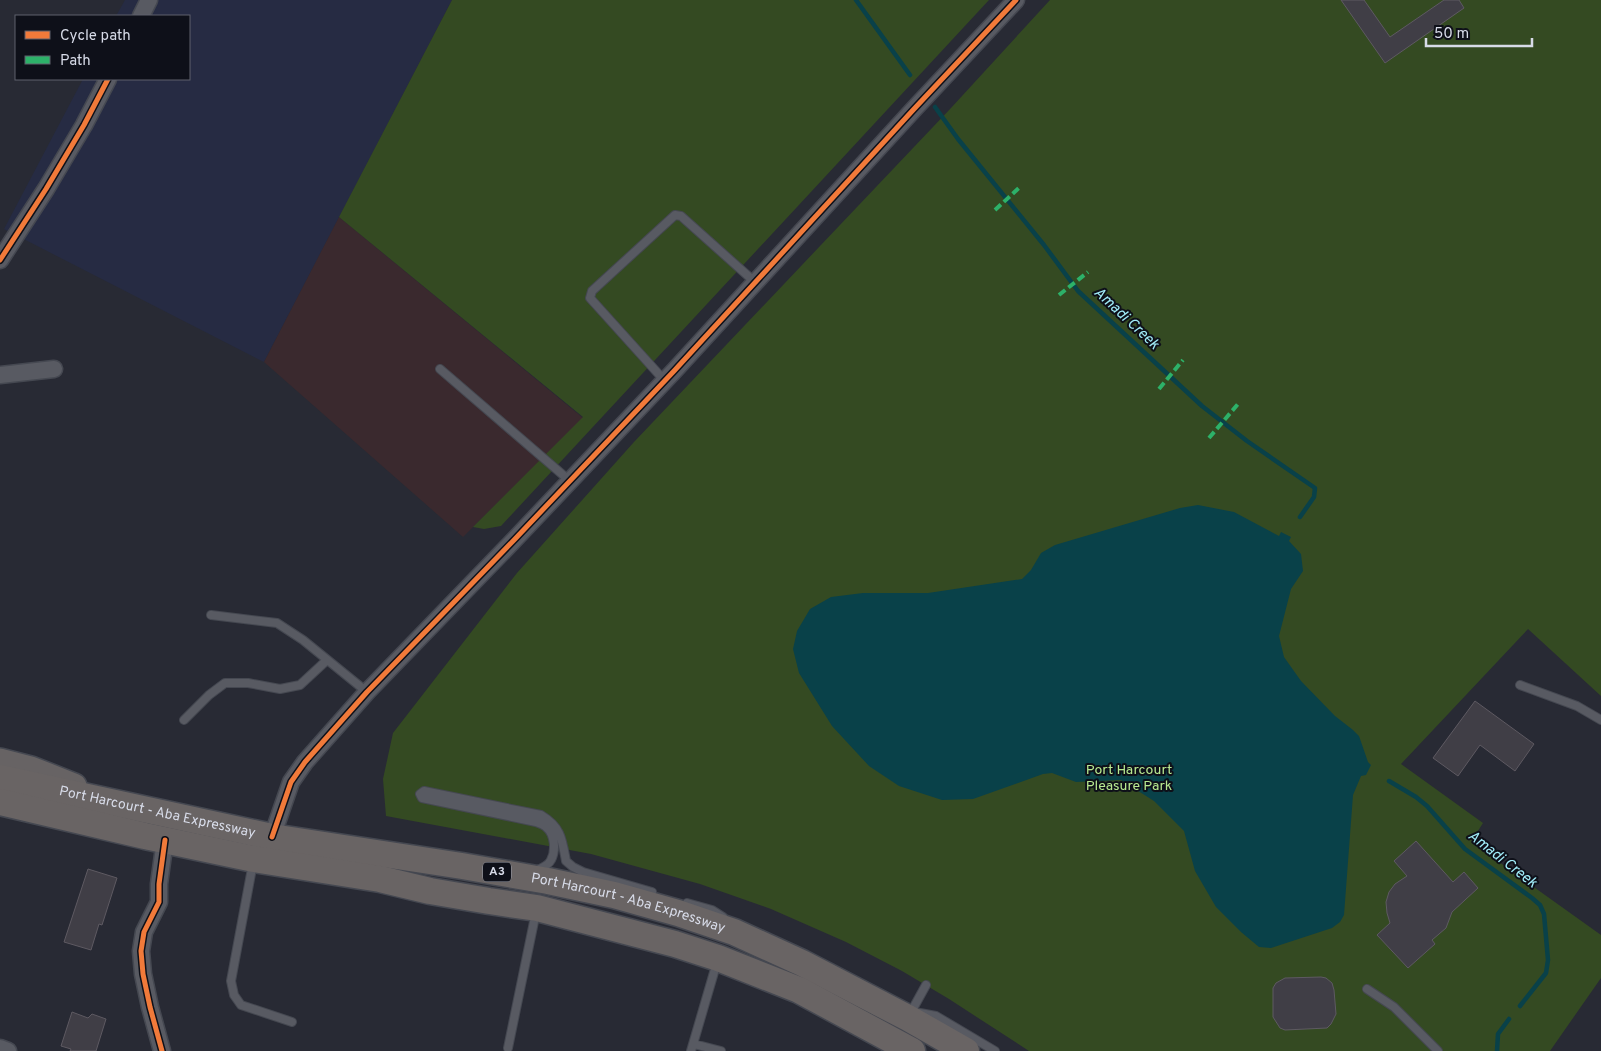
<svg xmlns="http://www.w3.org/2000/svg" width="1601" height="1051" font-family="Overpass,sans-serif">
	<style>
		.built { fill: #262b43 }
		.education { fill: #3a292e }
		.green { fill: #344a22 }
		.water { fill: #094149 }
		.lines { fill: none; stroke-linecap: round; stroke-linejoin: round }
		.stream { stroke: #094149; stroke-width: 4.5 }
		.building { fill: #403e46; stroke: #5e5a62 }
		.service-casing { stroke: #454851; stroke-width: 10 }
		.minor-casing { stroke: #454851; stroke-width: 19 }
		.primary-casing { stroke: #454851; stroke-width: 28 }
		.trunk-casing { stroke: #454851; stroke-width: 29 }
		.service { stroke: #585a62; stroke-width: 8 }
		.minor { stroke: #585a62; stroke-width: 16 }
		.primary { stroke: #676364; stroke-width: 25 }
		.trunk { stroke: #696464; stroke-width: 26 }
		.quiet { stroke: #2db169; stroke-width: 4; stroke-dasharray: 8 4; stroke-linecap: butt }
		.cycleway-casing { stroke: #0e1019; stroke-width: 8 }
		.cycleway { stroke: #f17a3a; stroke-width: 5 }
		.labels { text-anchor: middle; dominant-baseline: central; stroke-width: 4; stroke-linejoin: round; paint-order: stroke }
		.shield { fill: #0e1019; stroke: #9b9eaa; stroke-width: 1 }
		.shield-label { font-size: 12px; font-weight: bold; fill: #d7dbe8 }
		.park-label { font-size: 14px; fill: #b8e990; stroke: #0e1019 }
		.street-label { font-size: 14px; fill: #d7dbe8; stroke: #0e1019 }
		.water-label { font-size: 15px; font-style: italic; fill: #a1edf9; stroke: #0e1019 }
	</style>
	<rect width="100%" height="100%" fill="#282a34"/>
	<path class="built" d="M125,0h327l-188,362 -260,-133 79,-150h106v-63h-73z"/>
	<path class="education" d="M339,217l244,201 -120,119 -199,-175z"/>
	<path class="green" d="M452,0h537l-488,526 -17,3 -11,-2 110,-110 -244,-200z
		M1050,0h551v696l-73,-67 -127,135 82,59 -12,19 130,93v43l-51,73h-521l-80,-52 -47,-28 -56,-29 -75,-33 -71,-25 -109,-30 -205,-38 -3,-37 10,-46 124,-160 117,-131 317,-334z"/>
	<path class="water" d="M1198,505l36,7 45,24 2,-4 10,5 -2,4 12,13 2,17 -12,18 -12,47 5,21 17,24 34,35 18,14 6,6 9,26 3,3 -5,10 -5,1 -8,19 -9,120 -4,7 -8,6 -61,20 -12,-1 -18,-15 -25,-25 -21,-36 -11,-40 -30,-30 -33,-21 -45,2 -24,-9 -9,1 -70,25 -31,1 -43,-14 -30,-20 -37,-40 -33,-53 -6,-24 4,-18 13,-22 21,-12 32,-4h65l94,-14 9,-9 10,-17 14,-8 125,-37z"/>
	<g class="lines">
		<path class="stream" d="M856,0l54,75
			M935,107l23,32 86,106 34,46 124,115 45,35 68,47 -1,9 -14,20
			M1389,781l27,16 11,9 38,43 67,49 8,7 4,9 4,46 -2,13 -26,33
			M1497,1051l1,-17 11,-15"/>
	</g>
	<path class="building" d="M1341,0h23l26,37 54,-37h15l5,8 -79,55z
		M1475,701l59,43 -19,27 -35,-26 -22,31 -25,-18z
		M1416,841l37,41 11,-10 14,16 -26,24 -6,16 -14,12 3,4 -27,24 -31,-33 13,-12 -3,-10 -1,-11 3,-10 6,-8 12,-8 -13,-15z
		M88,869l29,9 -15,47 -3,-1 -8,26 -27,-8z
		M1321,977l5,1 6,5 2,7 2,24 -5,10 -4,4 -42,2 -5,-2 -7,-11v-29l3,-5 9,-5z
		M72,1012l16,6 4,-4 14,5 -10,32h-26l1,-2 -10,-3z"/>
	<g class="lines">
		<g class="service-casing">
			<path id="service" d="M440,369l130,112
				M664,380l-74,-82 2,-7 83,-76 6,1 75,67
				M211,615l66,8 26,17 64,52
				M1520,685l57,21 24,14
				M184,720l25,-25 16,-12h23l32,6 20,-4 27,-25
				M253,863l-22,118 3,14 7,10 51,17
				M535,871c5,-2 14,-6 16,-11 5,-9 4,-26 -5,-33 -3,-3 -7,-4 -10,-5l-114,-24 -2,-4 4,-3 117,24c20,12 21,24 25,46l7,6 10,5 69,20
				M687,903l25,7 11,7
				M1367,989l27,18 44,44
				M920,1013l16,3 59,35
				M910,1014l16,-29
				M694,1044l27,7
				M508,1048l28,-136
				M691,1051l26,-89"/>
		</g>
		<g class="minor-casing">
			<path id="minor" d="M141,16l8,-16
				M0,260l46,-71 38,-64 24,-46
				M0,375l54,-6
				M272,837l19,-55 14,-20 62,-70 148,-153 159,-168 240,-262 102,-109
				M0,1048l8,3
				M162,1051l-12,-44 -7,-33 -2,-23 3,-19 15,-30v-18l6,-44"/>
		</g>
		<g class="primary-casing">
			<path id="primary" d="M0,761l31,8 43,17"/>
		</g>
		<g class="trunk-casing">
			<g id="trunk">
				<path id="s1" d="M0,778l272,59 190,29 86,15 66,14 64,18 56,19 68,31 106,55 58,33"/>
				<path d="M0,802l145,34 109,23 126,20 50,12 59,10 48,7 138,36 43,14 81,32 113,61"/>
			</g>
		</g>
		<use href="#service" class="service"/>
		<use href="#minor" class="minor"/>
		<use href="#primary" class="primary"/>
		<use href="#trunk" class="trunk"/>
		<path class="quiet" d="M995,210l25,-23
			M1059,295l29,-23
			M1159,389l24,-29
			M1209,438l29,-34"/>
		<g class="cycleway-casing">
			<path id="cycleway" d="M0,260l46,-71 38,-64 24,-46
				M272,837l19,-55 14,-20 62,-70 148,-153 159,-168 240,-262 102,-109
				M162,1051l-12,-44 -7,-33 -2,-23 3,-19 15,-30v-18l6,-44"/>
		</g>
		<use href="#cycleway" class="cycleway"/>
	</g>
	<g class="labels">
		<rect class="shield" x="483" y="862.5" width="28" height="19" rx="4"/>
		<g class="shield-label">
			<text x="497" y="872">A3</text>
		</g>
		<g class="park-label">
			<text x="1129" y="770">Port Harcourt<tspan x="1129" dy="16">Pleasure Park</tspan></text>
		</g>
		<g class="street-label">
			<text stroke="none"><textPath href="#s1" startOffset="161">Port Harcourt - Aba Expressway</textPath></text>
			<text stroke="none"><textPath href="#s1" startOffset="641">Port Harcourt - Aba Expressway</textPath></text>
		</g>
		<g class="water-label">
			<text transform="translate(1126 319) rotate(43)">Amadi Creek</text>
			<text transform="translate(1502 860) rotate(38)">Amadi Creek</text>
		</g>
	</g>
	<rect x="15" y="15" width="175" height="65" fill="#0e1019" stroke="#5e616c"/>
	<rect x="25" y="31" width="25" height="8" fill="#f17a3a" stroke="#5e616c"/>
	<text x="60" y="40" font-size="15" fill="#d7dbe8">Cycle path</text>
	<rect x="25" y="56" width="25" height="8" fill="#2db169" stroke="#5e616c"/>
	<text x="60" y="65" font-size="15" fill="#d7dbe8">Path</text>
	<path d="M1426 38v8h106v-8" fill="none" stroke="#d7dbe8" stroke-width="2.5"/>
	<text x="1434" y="38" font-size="15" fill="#d7dbe8" stroke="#0e1019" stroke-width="4" paint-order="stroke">50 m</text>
</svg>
